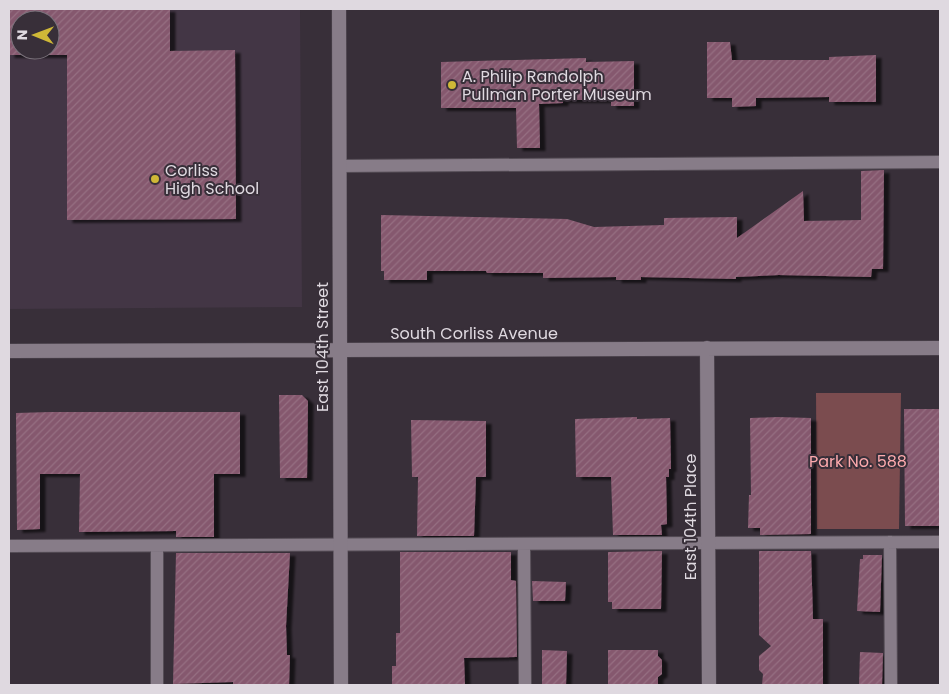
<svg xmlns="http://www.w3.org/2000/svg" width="949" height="694" font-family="Poppins,sans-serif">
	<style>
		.built { fill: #433645; fill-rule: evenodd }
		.park { fill: #7b4c4f }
		.building { fill: url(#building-hatch); fill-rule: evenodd; filter: url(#shadow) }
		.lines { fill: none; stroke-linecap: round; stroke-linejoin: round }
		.service-casing { stroke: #554d56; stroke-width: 14 }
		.minor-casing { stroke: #554d56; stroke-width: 15 }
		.service { stroke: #877c88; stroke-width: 12 }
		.minor { stroke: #877c88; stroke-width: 14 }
		.poi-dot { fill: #cfb837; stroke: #382f39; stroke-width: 2 }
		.labels { text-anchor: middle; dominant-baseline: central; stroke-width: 4; stroke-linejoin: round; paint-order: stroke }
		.poi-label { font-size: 16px; fill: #dfd9e0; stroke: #382f39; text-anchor: start }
		.street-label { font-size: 16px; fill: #dfd9e0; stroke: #382f39 }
		.park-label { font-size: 16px; fill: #fdaaad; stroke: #382f39 }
	</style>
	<defs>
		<pattern id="building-hatch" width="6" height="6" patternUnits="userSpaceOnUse" patternTransform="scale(1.25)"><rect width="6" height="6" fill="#85586e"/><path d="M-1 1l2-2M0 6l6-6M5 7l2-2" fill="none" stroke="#966f82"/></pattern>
		<filter id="shadow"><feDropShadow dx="5.5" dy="3" stdDeviation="1" flood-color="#0009"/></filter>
	</defs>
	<rect width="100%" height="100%" fill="#382f39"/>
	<path class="built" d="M9,9h291l2,298 -293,2zM20,20h30v30h-30z"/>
	<path class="park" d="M816,393h85l-2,136h-82z"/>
	<path class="building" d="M9,9h161v42l65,-1 1,169 -169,1v-165h-58zM20,20h30v30h-30z
		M707,42h23l2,18h97v-3l47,-2v47h-47v-5l-73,1v8l-24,1v-9h-25z
		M586,58v4l48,-1v45h-23v-6h-48v3l-24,1 1,44h-23l-1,-40h-75v-46z
		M884,170l-1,99h-11l-1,8 -92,-2 -43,2v2l-95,-2v3h-25v-3l-73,1v-5h-56l-1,-2h-59v9h-43v-9h-3v-56l186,4 27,8 70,-2v-7l73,-1v21l66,-47 1,30 57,-1v-49z
		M279,395h23l6,6 -1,77h-27z
		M904,409h36v117h-35z
		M50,412h190v62h-26v63h-38v-6l-97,1 1,-58h-40v55l-23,1 -1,-117z
		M637,417v2l33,-1 1,51h-2v8h-3l1,47 -6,1 1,10h-49l-2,-58h-35l-1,-58z
		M778,417l33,1v116l-51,1v-7h-12l1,-33h2l-1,-77z
		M411,420l75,1v56h-10l-2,59h-57l1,-59h-6z
		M662,551l-1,58h-49v-7h-4v-50z
		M759,551h52l2,68h10v66h-61l1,-11 -4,-4v-14l12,-10 -12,-11z
		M400,552h111v28l5,1 1,76 -53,1 1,27h-73v-19h4v-33h4z
		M176,553h114l-4,73 1,29h3l-1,30h-56v-3l-60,2z
		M863,555h19l-2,57 -23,-1 3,-52h3z
		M532,581l34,1 -1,19h-32z
		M542,650l25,1 -1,34h-24z
		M608,650h50v6l4,4v14l-4,3v8h-50z
		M860,652l23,1 -1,32h-23z"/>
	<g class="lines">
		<g class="service-casing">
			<path id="service" d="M339,166l601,-4
				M890,542l1,143
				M524,544l1,141
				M9,546l931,-4
				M157,546v139"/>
		</g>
		<g class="minor-casing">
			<path id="minor" d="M339,9l2,676
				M707,348l2,337
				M9,351l931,-3"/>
		</g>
		<use href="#service" class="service"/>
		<use href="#minor" class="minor"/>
	</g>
	<g class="poi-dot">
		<circle cx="452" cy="85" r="5"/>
		<circle cx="155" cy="179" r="5"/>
	</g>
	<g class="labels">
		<g class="poi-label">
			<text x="462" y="76">A. Philip Randolph<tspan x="462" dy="18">Pullman Porter Museum</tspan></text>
			<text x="165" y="170">Corliss<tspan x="165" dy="18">High School</tspan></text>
		</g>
		<g class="street-label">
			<text x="474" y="333">South Corliss Avenue</text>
			<text transform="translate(322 347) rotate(-90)">East 104th Street</text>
			<text transform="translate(690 517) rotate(-90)">East 104th Place</text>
		</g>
		<g class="park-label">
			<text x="858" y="461">Park No. 588</text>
		</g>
	</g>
	<rect width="949" height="694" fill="none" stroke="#dfd9e0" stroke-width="20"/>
	<g transform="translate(35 35) rotate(271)"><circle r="24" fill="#382f39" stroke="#7b737c"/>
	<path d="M0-4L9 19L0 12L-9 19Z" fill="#cfb837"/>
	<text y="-8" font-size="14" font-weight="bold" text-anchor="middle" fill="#dfd9e0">N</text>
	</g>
</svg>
